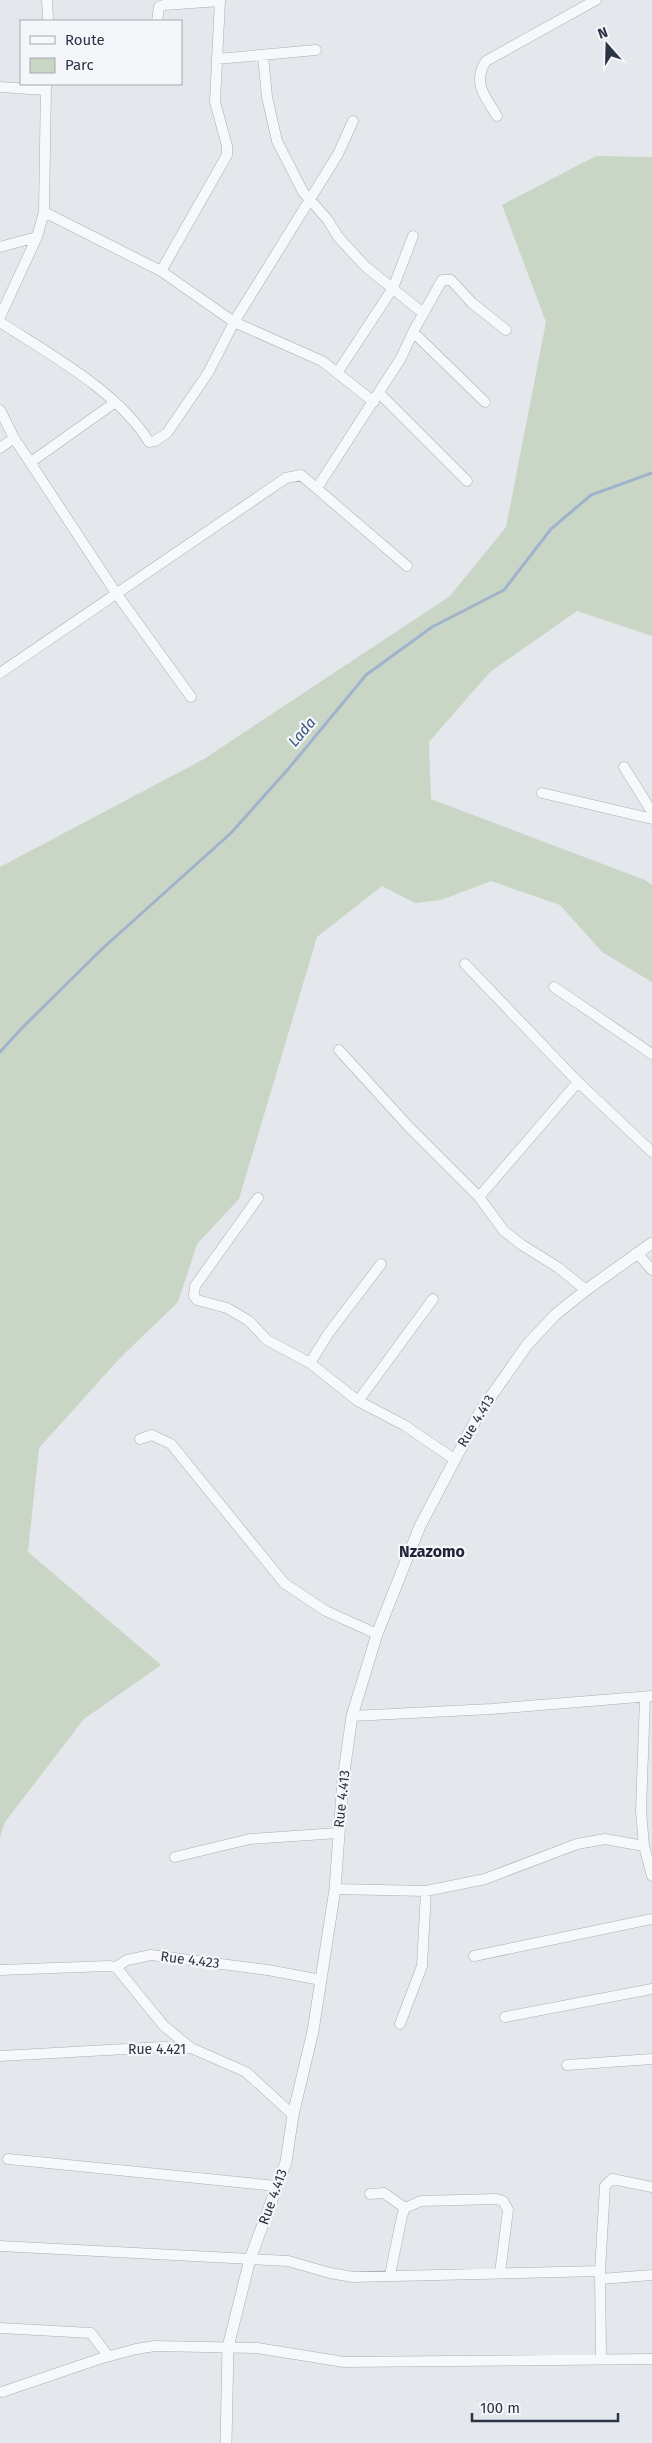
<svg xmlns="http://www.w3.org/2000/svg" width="652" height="2443" font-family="'Fira Sans',sans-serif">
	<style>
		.green { fill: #c9d6c5 }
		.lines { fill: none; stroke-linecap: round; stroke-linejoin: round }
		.stream { stroke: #9fb4cc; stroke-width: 3 }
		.minor-casing { stroke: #a9aeb7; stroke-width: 11 }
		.tertiary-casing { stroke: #a9aeb7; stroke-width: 12 }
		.minor { stroke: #f7f8fa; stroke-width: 10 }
		.tertiary { stroke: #f7f8fa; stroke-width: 11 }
		.labels { text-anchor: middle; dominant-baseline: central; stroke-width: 4.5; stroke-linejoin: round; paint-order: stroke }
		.street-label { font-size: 14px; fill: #2b3445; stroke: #f4f6f9 }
		.water-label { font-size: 15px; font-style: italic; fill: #34527a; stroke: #f4f6f9 }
		.quarter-label { font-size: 16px; font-weight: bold; fill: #1d2536; stroke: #f4f6f9 }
	</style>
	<rect width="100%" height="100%" fill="#e4e7ec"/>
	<path class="green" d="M596,156l56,1v479l-75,-25 -87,61 -61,70 2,57 214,81 7,5v97l-50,-30 -42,-47 -69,-24 -50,19 -26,3 -33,-17 -65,51 -78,262 -42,45 -19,58 -59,57 -80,89 -11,104 133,113 -77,54 -79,103 -5,15v-970l204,-108 246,-163 56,-69 40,-205 -44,-117z"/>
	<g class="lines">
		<path class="stream" d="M0,1052l22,-24 81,-80 128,-115 58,-65 77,-93 66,-48 72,-37 47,-61 40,-34 61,-22"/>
		<g class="minor-casing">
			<path id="minor" d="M47,0l1,21
				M157,21l2,-14 5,-2 56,-4
				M263,56l4,41 10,44 26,51 24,27 12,19 27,29 57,46
				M217,59l99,-9
				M0,87l45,3
				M497,116c-12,-20 -25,-33 -11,-55l110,-61
				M44,212l117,59 73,51 88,39 52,41
				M0,247l37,-10
				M161,271l66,-116v-9l-12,-44 5,-102
				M0,317l37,-80 7,-25 2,-128
				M0,322c49,32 118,69 149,120l6,-1 12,-8 41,-60 26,-51 104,-168 15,-33
				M413,332l72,70
				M337,373l56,-85 20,-52
				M379,393l88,88
				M0,410l14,28 102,155 75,104
				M0,448l14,-10
				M31,462l83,-59
				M317,488l84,-130 12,-26 29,-52h9l21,23 34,27
				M0,673l286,-195 15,-3 106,91
				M624,767l28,45
				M542,793l110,26
				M465,964l113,118 74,70
				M554,987l98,67
				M339,1050l70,77 70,70 25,34 18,14 37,23 27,22
				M479,1197l99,-115
				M258,1198l-63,88 -1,10 3,4 30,8 22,13 18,19 43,23 48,38 46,24 50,34
				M637,1253l15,17
				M310,1363l18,-29 53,-70
				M358,1401l75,-102
				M140,1439l12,-4 19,9 113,139 42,28 51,23
				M645,1697l-4,114 3,35 8,30
				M352,1716l139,-7 161,-13
				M175,1857l75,-18 88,-6
				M335,1889l91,2 59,-12 92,-35 28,-5 39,7
				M474,1956l178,-37
				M116,1967l48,59 27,22
				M0,1970l108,-4 8,1 11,-7 24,-5 117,15 53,10
				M505,2017l147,-28
				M400,2024l22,-58 4,-75
				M0,2056l162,-9 29,1 55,24 47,43
				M567,2065l85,-6
				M8,2159l269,27
				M370,2194l14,-1 21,15
				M0,2246l288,15 42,12 23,4 247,-6
				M390,2275l12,-59 3,-8 16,-7 75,-2 7,2 5,9 -8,63
				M600,2279l52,-4
				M0,2328l91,5 17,23
				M601,2359l-1,-88 5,-85 7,-7 40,8
				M2,2392l97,-33 37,-10 19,-3 102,2 87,14 308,-3"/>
		</g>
		<g class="tertiary-casing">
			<path id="tertiary" d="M226,2443l2,-96 22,-88 36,-97 7,-47 20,-84 22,-142 8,-110 9,-63 25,-82 43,-108 60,-114 47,-67 28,-30 31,-25 66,-47"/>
		</g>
		<use href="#minor" class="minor"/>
		<use href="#tertiary" class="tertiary"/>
	</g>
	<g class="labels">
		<g class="street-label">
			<text transform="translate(476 1421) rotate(-59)">Rue 4.413</text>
			<text transform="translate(342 1799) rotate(-84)">Rue 4.413</text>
			<text transform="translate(190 1960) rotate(7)">Rue 4.423</text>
			<text x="157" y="2049">Rue 4.421</text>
			<text transform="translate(273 2197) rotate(-70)">Rue 4.413</text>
		</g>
		<g class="water-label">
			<text transform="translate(302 732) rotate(-50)">Lada</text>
		</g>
		<g class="quarter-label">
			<text x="432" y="1551">Nzazomo</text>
		</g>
	</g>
	<rect x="20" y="20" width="162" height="65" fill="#f4f6f9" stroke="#a4a8b1"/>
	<rect x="30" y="36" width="25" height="8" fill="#f7f8fa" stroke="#a4a8b1"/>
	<text x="65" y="45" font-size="15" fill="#2b3445">Route</text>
	<rect x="30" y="58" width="25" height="15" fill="#c9d6c5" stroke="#a4a8b1"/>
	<text x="65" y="70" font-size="15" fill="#2b3445">Parc</text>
	<g transform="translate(607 45) rotate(340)" stroke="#f4f6f9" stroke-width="4" paint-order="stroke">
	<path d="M0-4L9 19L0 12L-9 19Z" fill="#2b3445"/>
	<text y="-8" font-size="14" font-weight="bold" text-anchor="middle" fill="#2b3445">N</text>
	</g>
	<path d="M472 2413v8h146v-8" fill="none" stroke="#2b3445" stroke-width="2.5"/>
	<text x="480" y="2413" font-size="15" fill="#2b3445" stroke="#f4f6f9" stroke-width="4" paint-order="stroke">100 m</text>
</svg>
